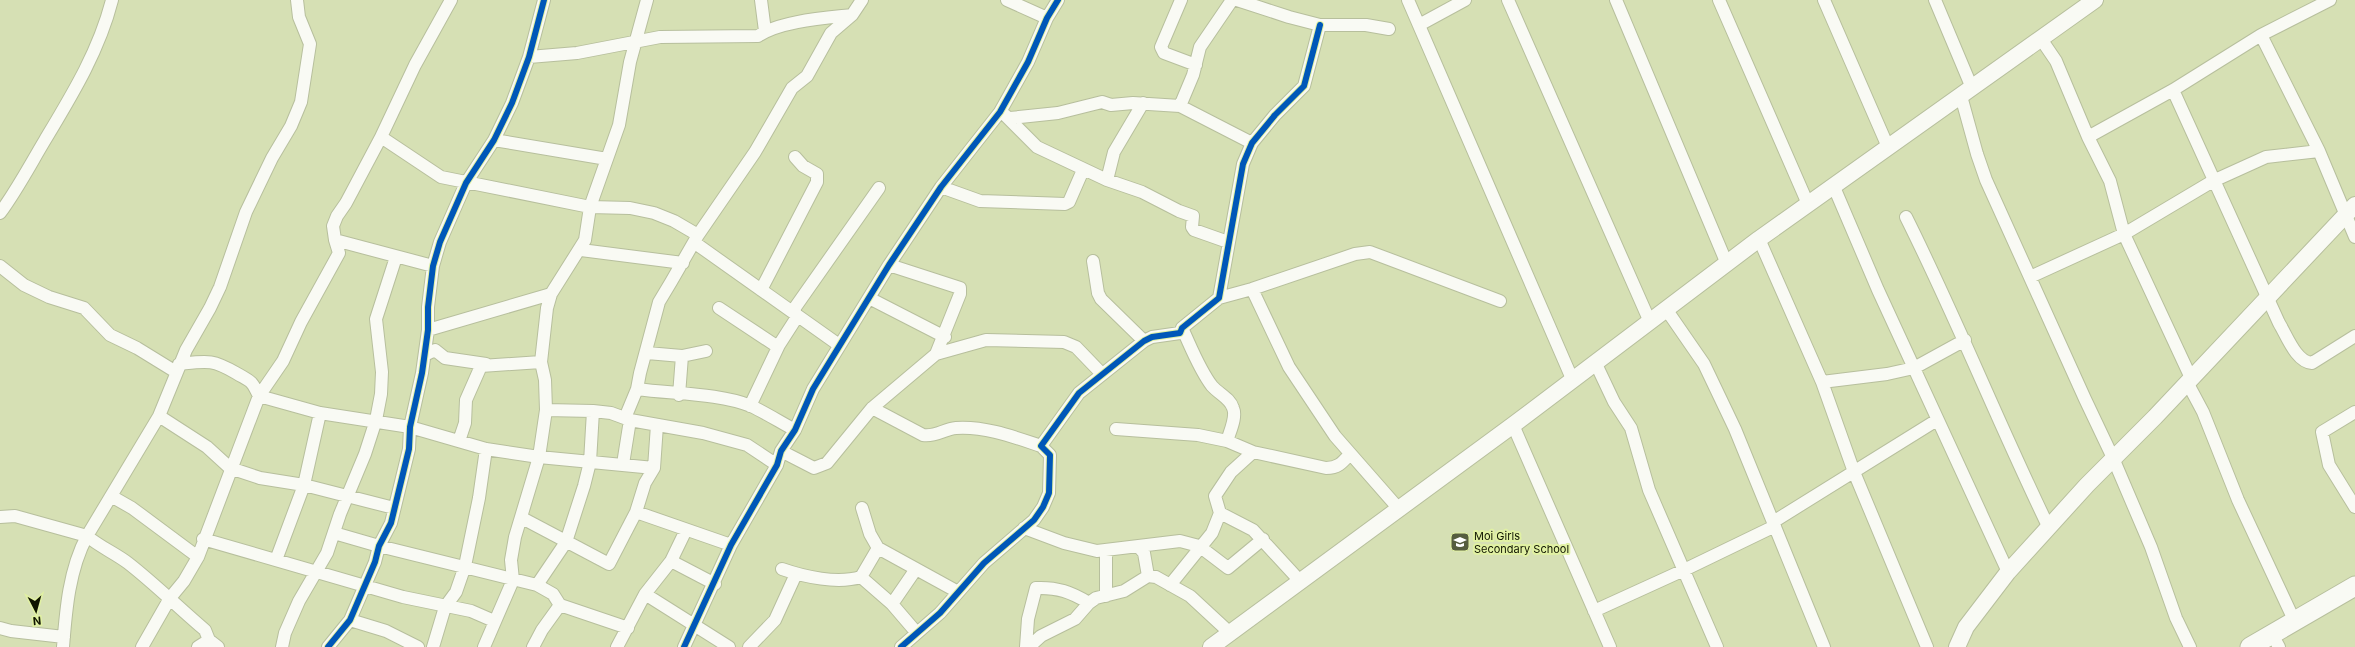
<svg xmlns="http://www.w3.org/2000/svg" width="2355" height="647" font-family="Inter,sans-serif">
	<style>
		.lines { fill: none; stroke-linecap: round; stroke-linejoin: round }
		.minor-casing { stroke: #b7bf9d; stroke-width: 14 }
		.secondary-casing { stroke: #b7bf9d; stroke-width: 18 }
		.trunk-casing { stroke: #b7bf9d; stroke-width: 21 }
		.minor { stroke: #f9faf4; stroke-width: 12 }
		.secondary { stroke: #f9faf4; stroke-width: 16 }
		.trunk { stroke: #f9faf4; stroke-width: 19 }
		.cycleway-casing { stroke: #e1f1a3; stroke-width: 8 }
		.cycleway { stroke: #0057b8; stroke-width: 6 }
		.labels { text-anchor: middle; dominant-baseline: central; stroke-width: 4; stroke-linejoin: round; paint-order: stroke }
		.poi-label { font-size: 11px; fill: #111600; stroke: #e1f1a3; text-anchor: start }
	</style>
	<rect width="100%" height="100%" fill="#d6e0b4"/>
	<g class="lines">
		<g class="minor-casing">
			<path id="minor" d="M761,0l4,31
				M1007,0l40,18
				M1181,0l-20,47 3,6 32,12
				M1237,0l52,17 31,8h46l23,4
				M1408,0l165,381
				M1508,0l142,322
				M1616,0l111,264
				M1719,0l89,204
				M1824,0l64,147
				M1935,0l37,88
				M1419,25l46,-25
				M2261,35l58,116 36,86
				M2041,39l15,22 32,76 22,44 14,53 67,144
				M529,57l48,-4 83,-16 98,-1c22,-15 67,-18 94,-21
				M2173,90l106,233c8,13 17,39 33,40l43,-27
				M1961,96l16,58 9,26 99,219 28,59 38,89 25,71 14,29
				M1180,106l72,37
				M1005,115l32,32 70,33 35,12 37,19 14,5 -1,11 2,3 34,12
				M1010,118l48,-5 44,-11 9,3 22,-2 47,3 13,-31 7,-28 32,-47
				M381,137l60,40 149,30 40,1 24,5 20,8 24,14
				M2088,137l85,-47 88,-55 69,-35
				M494,140l113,19
				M1107,180l7,-28 29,-49
				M941,187l39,14 85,3 4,-2 14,-32
				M1834,187l44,103 130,282
				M0,213c17,-23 30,-48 45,-73 27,-45 54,-89 67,-140
				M1906,217c51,102 93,208 143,311
				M1759,239l63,143 32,90 73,175
				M335,240l-2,-14 4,-10 9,-13 35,-66 34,-72 36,-65
				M695,243l144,102
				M581,250l102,13
				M1093,261l5,32 3,6 43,42
				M889,265l71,23v6l-24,60
				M0,266l24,19 25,12 35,11 26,27 27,13 39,24
				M2030,277l94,-43 89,-53 53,-24 53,-6
				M1252,289l37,78 46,69 64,73
				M761,290l56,-108v-8l-14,-8 -8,-9
				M869,298l76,39
				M1219,298l33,-9 103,-35 15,-2 130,49
				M719,308l59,39
				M1666,309l38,55 31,65 89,218
				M1182,328c9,19 17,41 30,58 7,8 18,12 21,22 4,9 -3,23 -6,33
				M428,330l123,-36
				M647,353l35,3 24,-5
				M425,355l10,-5 10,8 41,6
				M179,364c28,-3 33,-5 57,9 15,9 15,6 23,23l61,17 90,14 76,22 53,8 115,11 3,-43
				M1596,364l18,38 17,26 18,62 68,157
				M1822,382l65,-8 27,-6 51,-28
				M2187,382l16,30 35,88 56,120
				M637,389c35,5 82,4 114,17 15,7 29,16 44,24
				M679,395l3,-39
				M750,406l29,-61 18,-28 -3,-8 85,-121
				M872,408l51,27c13,2 21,-6 33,-7 29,-2 58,9 85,18
				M546,410l47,1 18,2 19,7 73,13 44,12 30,20
				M2355,412l-33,20 7,33 26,42
				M159,416l48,31 23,21 30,10 44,7 90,23
				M625,418l12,-29 3,-16 19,-71 12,-20 27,-47 57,-83 37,-64 15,-12 24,-43 21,-18 10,-15
				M1513,425l97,222
				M1116,429l82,6 29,6 26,11 73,16c12,0 16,-5 24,-14
				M459,441l6,-18 1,-23 15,-34 60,-4
				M781,451l33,17 13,-5 45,-55 64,-54 50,-14 78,2 12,5 26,27
				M623,464l7,-44
				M111,496l21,12 66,49
				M862,508l8,26 8,14 80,44
				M636,512l95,33
				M1220,513l33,17 47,51
				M0,517l15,-1 72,20 72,-120 27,-66 24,-42 10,-21 26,-75 26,-54 19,-32 10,-24 9,-58 -11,-27 -2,-17
				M522,518l87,46 27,-52 9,-29 9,-15
				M1773,522l164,-102
				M1024,528l40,15 33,8 83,-10 19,5 29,22 35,-29
				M334,533l45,13 158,39 16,9 7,11 68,23
				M203,539l200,58 68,14 23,10
				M1138,546l6,7 4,23
				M1106,552v44
				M276,560l28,-75 16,-72
				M671,561l44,23
				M782,569c23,8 55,15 79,8l17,-29
				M861,577l31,27 24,28
				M537,585l29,-43 18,-56 6,-24 3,-51
				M1170,585l42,-52 8,-20 -5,-17 16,-24 22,-20
				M645,594l84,53
				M892,604l24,-35
				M1594,611l90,-41 91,-44
				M350,620l36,11 32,16
				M0,628l11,3 53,6
				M2272,634l7,13
				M63,647c3,-38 6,-77 24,-111 13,11 28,17 41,27 27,21 51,45 77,67l4,10 9,7
				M142,647l28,-49 14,-17 14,-24 61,-161 24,-35 18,-39 38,-69 -4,-13 98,26
				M198,647l11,-7
				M282,647l3,-14 14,-32 28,-48 13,-39 25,-60 11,-34 5,-26 1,-22 -6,-53 20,-62
				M328,647l22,-27 25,-58 4,-16 12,-23 18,-74 1,-22 12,-54 6,-43v-23l5,-41 7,-24 26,-59 28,-43 18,-37 17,-46 15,-57
				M433,647l12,-40 11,-15 9,-26 14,-68 7,-49
				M484,647l29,-67 -2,-20 4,-23 24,-80 7,-47 -1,-30 -4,-18 6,-54 4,-14 34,-54 5,-33 29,-82 11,-63 17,-62
				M533,647l9,-17 18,-25
				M617,647l28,-53 26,-33 15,-31
				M684,647l47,-102 46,-80 4,-14 14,-21 18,-41 76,-124 52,-78 59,-75 28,-50 19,-44 11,-18
				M749,647l26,-27 21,-46
				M901,647l39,-34 44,-50 50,-43 9,-13 6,-14 1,-38 -9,-9 38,-53 65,-52 8,-4 28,-4 2,-5 37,-30 24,-134 9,-21 23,-28 29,-29 16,-61
				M1026,647l2,-28 8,-31c21,-1 35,4 53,15
				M1029,647l12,-11 34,-17 14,-16 7,-5 28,-7 24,-15 8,1 34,19 40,37"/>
		</g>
		<g class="secondary-casing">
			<path id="secondary" d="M1211,647l302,-222 246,-186 336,-239
				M1957,647l9,-20 42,-55 79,-87 68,-68 200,-212"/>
		</g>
		<g class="trunk-casing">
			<path id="trunk" d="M2250,647l105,-61"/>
		</g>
		<use href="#minor" class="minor"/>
		<use href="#secondary" class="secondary"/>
		<use href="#trunk" class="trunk"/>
		<g class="cycleway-casing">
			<path id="cycleway" d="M328,647l22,-27 25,-58 4,-16 12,-23 18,-74 1,-22 12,-54 6,-43v-23l5,-41 7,-24 26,-59 28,-43 18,-37 17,-46 15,-57
				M684,647l47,-102 46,-80 4,-14 14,-21 18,-41 76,-124 52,-78 59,-75 28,-50 19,-44 11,-18
				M901,647l39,-34 44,-50 50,-43 9,-13 6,-14 1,-38 -9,-9 38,-53 65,-52 8,-4 28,-4 2,-5 37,-30 24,-134 9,-21 23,-28 29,-29 16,-61"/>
		</g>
		<use href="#cycleway" class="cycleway"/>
	</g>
	<defs>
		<g id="school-square" transform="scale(1)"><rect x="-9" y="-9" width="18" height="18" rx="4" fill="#565d3f" stroke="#e1f1a3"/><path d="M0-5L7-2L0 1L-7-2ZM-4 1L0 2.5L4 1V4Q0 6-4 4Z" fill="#fff"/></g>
	</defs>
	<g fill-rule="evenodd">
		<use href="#school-square" x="1460" y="542"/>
	</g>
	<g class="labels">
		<g class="poi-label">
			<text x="1474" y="536">Moi Girls<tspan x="1474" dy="13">Secondary School</tspan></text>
		</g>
	</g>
	<g transform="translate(36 611) rotate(174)" stroke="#e1f1a3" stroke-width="3" paint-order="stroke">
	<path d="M0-3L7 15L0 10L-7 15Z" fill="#111600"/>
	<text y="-6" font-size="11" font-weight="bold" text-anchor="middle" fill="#111600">N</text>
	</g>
</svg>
